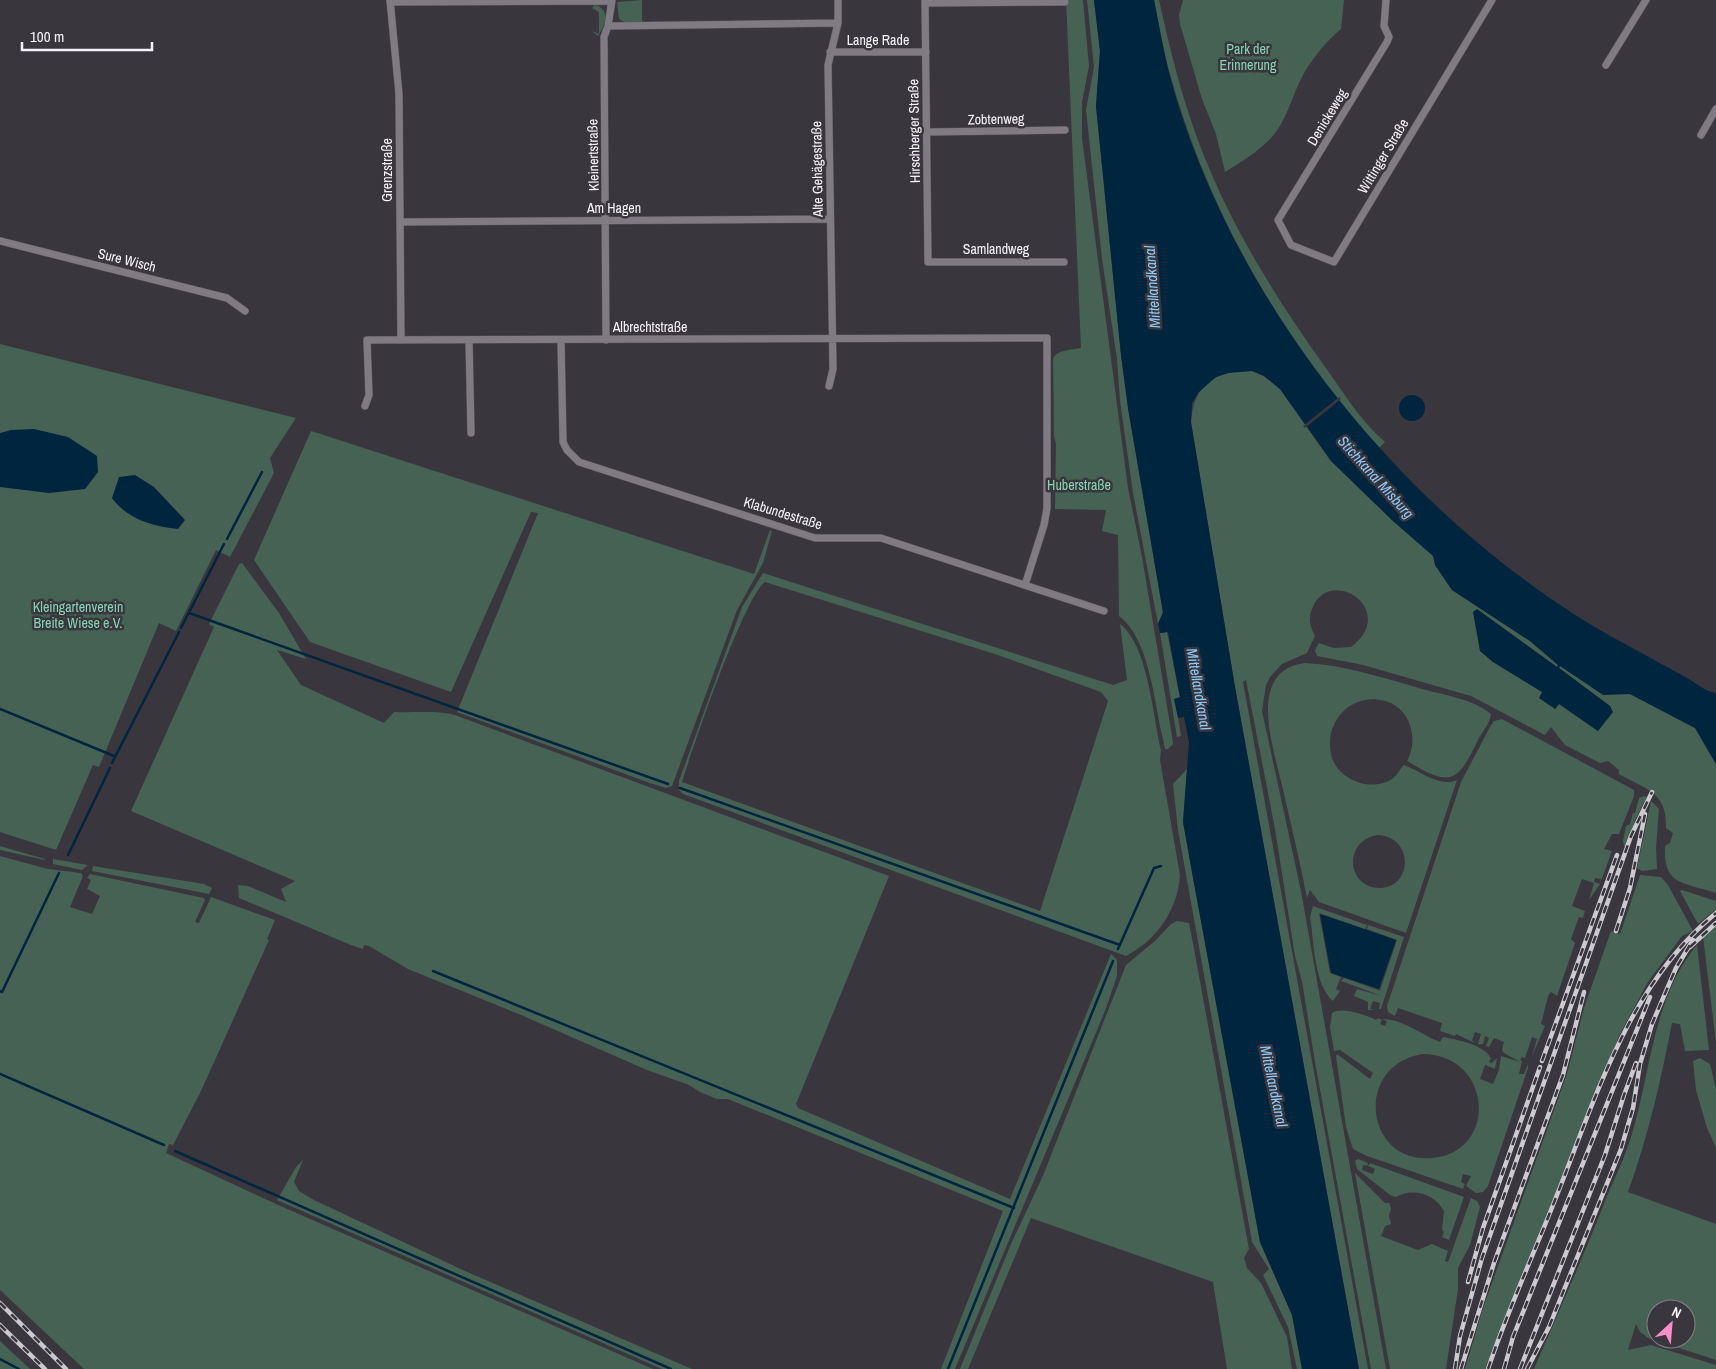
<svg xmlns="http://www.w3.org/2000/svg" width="1716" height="1369" font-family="'Archivo Narrow',sans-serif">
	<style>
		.green { fill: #456255; fill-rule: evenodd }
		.water { fill: #00253e }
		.pier { fill: #3a363d }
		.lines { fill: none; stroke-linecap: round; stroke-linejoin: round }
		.stream { stroke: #00253e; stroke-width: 2.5 }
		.minor-casing { stroke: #59555b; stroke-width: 8 }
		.minor { stroke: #807b83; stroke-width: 7 }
		.rail-casing { stroke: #cdcacf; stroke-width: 4.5 }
		.rail { stroke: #3a363d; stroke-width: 2.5; stroke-dasharray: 8; stroke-linecap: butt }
		.labels { text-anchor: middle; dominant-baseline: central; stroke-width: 5; stroke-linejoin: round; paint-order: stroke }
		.street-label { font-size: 14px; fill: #f6f3f7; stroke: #3a363d }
		.park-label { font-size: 14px; fill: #85d5b2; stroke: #3a363d }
		.water-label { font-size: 15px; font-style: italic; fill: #8bcafa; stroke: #3a363d }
	</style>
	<rect width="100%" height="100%" fill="#3a363d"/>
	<path class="green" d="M642,0v20l5,4h-19l-9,-5 -2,-17z
		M1066,0h17l6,66 -7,36v36l46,350 14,69 30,179 1,8 -5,5h-3l-3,-14c-8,-35 -13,-97 -43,-119l-1,-81 -16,-4 4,-21 -51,-1 1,-65 -2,-8 -1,-78c6,-9 18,-8 28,-10z
		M1087,0h7l6,51 -4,55 25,249 7,53 35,205 -5,11 -25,-131 -13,-92 -3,-42 -15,-100 -16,-149 8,-43z
		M1154,0h5c13,59 28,119 53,175 29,67 69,130 111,189 19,26 37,57 62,78l-6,6c-96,-106 -171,-236 -209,-374 -7,-24 -11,-49 -16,-74z
		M1183,0h161l-3,29c-19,16 -36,38 -45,61 -7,17 -13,35 -25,48 -13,14 -30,24 -46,34l-9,-38 -14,-35 -22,-75 -1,-9z
		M595,5c16,4 10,21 3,31l-6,-5 7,3v-22l-7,-4z
		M0,344l296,74 -26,40 4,15 -44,84 -14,-7 -40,81 -17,-8 -60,144 -6,-2 -37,85 -56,-18z
		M1252,371l12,5 16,13 51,72 62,60 41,35 1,9 17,25 78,51 28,24 -1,2 -82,-57 5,41 13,11 50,30 12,17 4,-5 39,27 12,-25 -51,-38 1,-2 45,28h25l65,34 21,36v129c-33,-11 -53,-7 -51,-47l5,-3 3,-10 -7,-5c1,-37 -20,-38 -47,-54v-4l-11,-9 -8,2 -35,-18 -14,-18 -6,8 -74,-39 -108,-31 -46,-9 -2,-6 4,-7 15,5 17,-1c49,-37 -22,-83 -39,-38 -4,10 -2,18 3,27l-8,17 -25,11 -12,13 -4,8 -4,26 39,180 85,478h-15l-56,-307 -13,-81 -7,-25 -20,-127 -29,-149 -3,2 125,687h-9l-124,-682 -44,-265c3,-39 24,-51 61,-51z
		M311,431l443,143 16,-44 2,1 -9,32 -26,47 -65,176 -6,2 -19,-6 -190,-70 81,-199 -7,-1 -80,180 -141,-50 -56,-82z
		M242,563l37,50 27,46 -29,-9 24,35 83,38 10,-11c19,1 43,-2 61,3l434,161 -93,228 2,4 212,91 101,-245 6,6v16l-12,35 -150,358h-14l62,-158 -275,-112h-11l-17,-7 -11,-7 -42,-15 -126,-55 -113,-46 -39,-23 -5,-1 -1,4 -12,-4 -112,-47 -1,-13 10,1 38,16 -5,-13 14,-8 -164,-70 83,-184 -5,-3 30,-60z
		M763,573l350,112 14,-5 -7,-56c28,21 33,92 41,126l-1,10 20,115c-2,34 -23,65 -54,81l-443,-162 -4,-4v-9l63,-174zM765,582l233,73 103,37 7,9 -68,210 -358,-129c10,-32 62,-185 83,-200z
		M1167,632l13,66 -5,1 6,37 -4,1 -17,-104z
		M1305,663c40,2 79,15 117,26 22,6 51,10 69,25 -1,9 -8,17 -12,24 -21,43 -26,51 -72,23 12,-21 4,-53 -22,-60 -33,-9 -61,20 -54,53 5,25 39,39 61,25 6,-4 8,-11 12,-14 17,6 35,23 53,15l-51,153 -87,-31 -9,-12 -3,8c-7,-35 -15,-70 -23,-104 -6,-29 -23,-77 -13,-105 6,-17 18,-24 34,-26zM1378,835c36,2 35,52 2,53 -34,0 -37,-48 -2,-53z
		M1502,719l132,71v6l-15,38h-7l-8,15 8,2 -12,33 1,-5 -6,-1 -1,4 6,2 -11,16 5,-17 -12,-4 -10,27 13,5 -2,7 -4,-1 -8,22 4,4 -18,53 -6,-4 -3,4 -7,28 4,2 -13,30 5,-17 -5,-2 -7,21 -3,-1 -2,3 2,1 -3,13h5l4,-10v4l-40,118 -5,6 -7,1 -10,-7 5,-10 -8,-2 -2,8 4,2 -2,5 -96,-33 -14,-7 -7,-22 -10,-71 1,-2 33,25 3,-6 -33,-23 -6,1 -4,-24 2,-14c9,-7 35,2 44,7l2,-2 4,2 -2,4 5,2 2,-5 -5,-2c21,0 40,16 58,23l3,-5c14,3 40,7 48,21l-2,4 3,1 5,-5 -2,11 -10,-4 -5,14 13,5 6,-14 2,-14 19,6 -16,-9 -2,-3 2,-8 -10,-4 -5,9 -3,-1 3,-8 -4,-2 -2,8h-5l3,-10 -6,-2 -3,8 3,3 -19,-9 -1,2 -15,-5 2,-8 -44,-15 -3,8 -7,-4 -1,-6 74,-224 29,-55 4,-6zM1422,1054c71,0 77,98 10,104 -67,6 -79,-92 -10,-104z
		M1187,769l-4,53 77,420 32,73 10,54h-5l-9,-42 -25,-52 6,-6 -17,-27 -74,-412 -5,-46z
		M1644,796l3,1 -11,21 -11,31 -2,-8 3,-15 4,-2 3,-11h2l4,-15z
		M1651,801l8,8 -3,39 1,21 -15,2 -5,-3z
		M0,846l45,13v1l-45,-10z
		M0,856l48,13 33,4 2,3 -13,31 22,7 8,-18 -13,-7 4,-9 -4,-2 3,-4 114,24 1,2 -10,22 4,1 12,-26 64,23 -8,19 2,1 -68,151 -28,54 -4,-1 -3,9 110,51 377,165h-569l-84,-79z
		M53,859l35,6 -6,5 -29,-6z
		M93,866l111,18 8,4 -3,6 -117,-23z
		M1640,875l21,2 7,8 25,46 -11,5 -34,46 -29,54 -134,333h-20l18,-61 84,-234 17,-66 27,-77 9,3z
		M1682,890l34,11v8l-18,15 -18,-33z
		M1313,906l54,19 -2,4 -46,-16 11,60 11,4 -5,12 4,2 -7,10c-19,-16 -19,-60 -23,-84z
		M1177,921l12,2 6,31 54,295 -5,9 3,10 14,15 26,54 5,32h-65l-14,-87 -182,-64 -63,151h-8l51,-125 31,-66 84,-213 30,-25 15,-16z
		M1368,925l36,12 -23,72h-2l1,-6 -7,-2 -3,8 5,1h-7v-8l-14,-6 3,-7 25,7 -41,-15 3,-3 40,14 -4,-2 17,-50 -30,-11z
		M1716,925v117l-13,-105z
		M1697,945l12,105 -24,1 -5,-27 -8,-1c-11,57 -24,114 -44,169l88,32v136l-68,-22 -8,-6 -4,-8 -8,26 23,-5 65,20v4h-182c24,-56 49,-111 71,-168 9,-21 19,-42 26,-64 20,-64 21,-138 66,-192zM1656,1309h30v30h-30z
		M1700,1058l10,6 6,25v59l-9,-20 -11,-38 -3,-29z
		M1358,1159l10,4 -1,3 -4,-1 -1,5 11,4 2,-5 -7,-3 2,-3 94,34 -15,43 -7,-3 2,-5 -2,-3 2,-18c-9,-17 -31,-24 -48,-14l-6,-2 -33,-26 -2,-8z
		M303,1160l-9,22 5,9 15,9 151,71 227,98h-30l-385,-169 19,-33z
		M1355,1173l30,30h4l2,5 -2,8 2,8 -6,2 -4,10 37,14 14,-6 16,7 -3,10 3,1 23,-64 6,3 3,6 -10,38 -12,23v21l-12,80h-56z
		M0,1341l30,28h-30z"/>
	<path class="water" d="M1094,0h60c5,24 9,49 15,73 60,227 241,451 445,565 24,13 49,27 73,40 9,5 19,14 29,15v71l-21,-36 -65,-34 -27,1 -43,-29 -1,2 51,38 3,6 -15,19 -39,-27 -4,5 -16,-11 3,-6 -49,-30 -13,-11 -7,-39 4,-3 80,58 1,-2 -28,-24 -78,-51 -17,-25 -2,-9 -40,-35 -62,-60 -51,-72 -16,-13 -12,-5 -24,2 -12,4 -17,15 -7,11 -1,19 44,265 124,682h-57l-10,-54 -32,-73 -67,-364 -10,-56 6,-80 -5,-25 -6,1 -4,-19 6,-2 -12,-65 -8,1 -2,-9 5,-12 -35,-204 -7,-53 -25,-249 4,-55z
		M1399 408a13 13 0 1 1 26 0a13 13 0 1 1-26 0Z
		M34,429l34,8 29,19 1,16 -13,17 -36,4 -49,-6v-54l11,-3z
		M135,475l19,12 31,33 -7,9c-25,-3 -50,-9 -66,-31l7,-21z
		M1320,914l76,26 -17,49 -48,-16z"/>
	<path class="pier" d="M1339,397l2,2 -36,29 -2,-2z"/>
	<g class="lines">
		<path class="stream" d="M227,539l35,-67
			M189,613l479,171
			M181,628l43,-84
			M0,709l114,47
			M112,763l67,-131
			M680,788l440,157
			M68,855l42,-87
			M1118,949l36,-81 7,-2
			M433,971l581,237
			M0,991l2,1 57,-119
			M0,1074l164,71
			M175,1151l496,218
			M0,1359l19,10
			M948,1369l165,-408"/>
		<g class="minor-casing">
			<path id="minor" d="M390,0l9,94 2,246
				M925,0l3,262h136
				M1386,0l-2,26 5,11 -2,5 -109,178 13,25 43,17 158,-262
				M390,2l221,-1
				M925,3l140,-1
				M608,26l230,-3
				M830,52h96
				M1606,65l40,-65
				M927,132l138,-2
				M1701,135l15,-26
				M400,222l430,-3
				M0,241l227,57 18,13
				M469,340l2,93
				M561,340l2,102 4,8 12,12 236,76h66l223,73
				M606,340l-2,-303 4,-11 4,-26
				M829,386l4,-17 -5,-304 10,-42v-23
				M365,406l4,-11 -2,-55 680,-2v170l-3,17 -19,60"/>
		</g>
		<use href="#minor" class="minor"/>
		<g class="rail-casing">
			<path id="rail" d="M1616,931l14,-43 15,-74
				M1690,947l26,-24
				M1542,1061l75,-206
				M1468,1282l15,-54 57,-161
				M0,1303l66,66
				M0,1325l45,44
				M1455,1369l5,-33 22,-78 149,-422 21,-44
				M1461,1369l33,-106 69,-188 21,-83
				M1488,1369c19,-57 45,-113 67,-169 41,-102 73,-215 161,-287
				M1504,1369l9,-32 137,-340
				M1520,1369l85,-214 19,-60 12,-32
				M1527,1369l22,-42 72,-178 12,-41 7,-44 12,-40 24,-56 17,-28"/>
		</g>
		<use href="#rail" class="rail"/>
	</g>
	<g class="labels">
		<g class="street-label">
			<text x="878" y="40">Lange Rade</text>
			<text transform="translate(1327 117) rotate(-59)">Denickeweg</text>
			<text transform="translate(996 119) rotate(-1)">Zobtenweg</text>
			<text transform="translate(914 131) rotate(-91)">Hirschberger Straße</text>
			<text transform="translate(593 155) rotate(-91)">Kleinertstraße</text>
			<text transform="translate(1383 156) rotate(-59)">Wittinger Straße</text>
			<text transform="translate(817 169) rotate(-91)">Alte Gehägestraße</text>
			<text transform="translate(387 170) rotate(-90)">Grenzstraße</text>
			<text x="614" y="208">Am Hagen</text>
			<text x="996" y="249">Samlandweg</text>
			<text transform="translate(127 260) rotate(14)">Sure Wisch</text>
			<text x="650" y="327">Albrechtstraße</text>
			<text transform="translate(783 513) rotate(17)">Klabundestraße</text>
		</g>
		<g class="park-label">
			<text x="1248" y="49">Park der<tspan x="1248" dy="16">Erinnerung</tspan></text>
			<text x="1079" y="485">Huberstraße</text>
			<text x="78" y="607">Kleingartenverein<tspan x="78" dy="16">Breite Wiese e.V.</tspan></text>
		</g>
		<g class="water-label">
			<text transform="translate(1152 287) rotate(-94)">Mittellandkanal</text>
			<text transform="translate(1376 477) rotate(48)">Stichkanal Misburg</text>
			<text transform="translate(1199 689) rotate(80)">Mittellandkanal</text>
			<text transform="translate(1274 1086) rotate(78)">Mittellandkanal</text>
		</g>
	</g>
	<g transform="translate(1671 1324) rotate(26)"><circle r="24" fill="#3a363d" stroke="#858287"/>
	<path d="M0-4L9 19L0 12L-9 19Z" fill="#fa8fc7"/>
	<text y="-8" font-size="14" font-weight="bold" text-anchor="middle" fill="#f6f3f7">N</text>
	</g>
	<path d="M22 42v8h130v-8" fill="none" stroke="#f6f3f7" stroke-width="2.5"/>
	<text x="30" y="42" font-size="15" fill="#f6f3f7" stroke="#3a363d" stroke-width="4" paint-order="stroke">100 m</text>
</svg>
